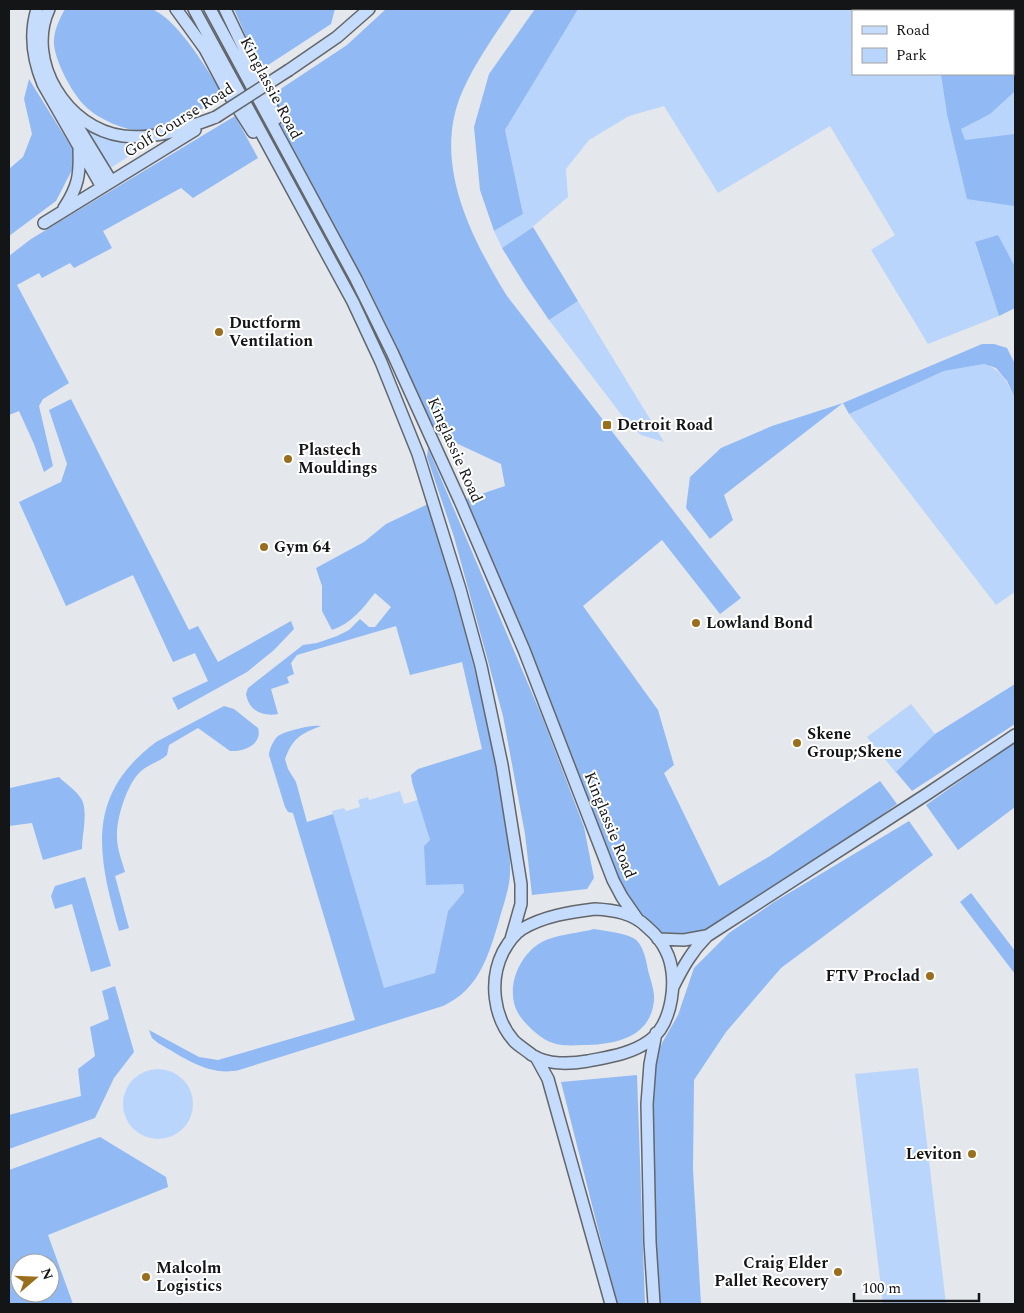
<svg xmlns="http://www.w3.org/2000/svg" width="1024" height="1313" font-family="Spectral,serif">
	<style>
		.green { fill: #bad5fc }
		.forest { fill: #91b9f4; fill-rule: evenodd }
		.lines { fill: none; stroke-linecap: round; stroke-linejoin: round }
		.secondary-casing { stroke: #63666a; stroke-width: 14 }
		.secondary { stroke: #c6dcfd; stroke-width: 11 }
		.secondary-bridge-casing { stroke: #63666a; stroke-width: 14; stroke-linecap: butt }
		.secondary-bridge { stroke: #c6dcfd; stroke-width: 11 }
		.poi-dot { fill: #996e1c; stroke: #fff; stroke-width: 2 }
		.labels { text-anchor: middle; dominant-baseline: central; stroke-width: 4; stroke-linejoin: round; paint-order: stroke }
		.street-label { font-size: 16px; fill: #141517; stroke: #fff }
		.poi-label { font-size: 16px; font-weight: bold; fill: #141517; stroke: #fff; text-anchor: start }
	</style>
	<rect width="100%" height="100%" fill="#e4e7ec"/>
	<path class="green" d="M576,9h352l1,2h-76v63h160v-63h-67l1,-2h68v258l-40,-24 24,73 -71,28 -57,-94 24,-15 -65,-109 -112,67 -54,-87 -35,10 -40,24 -23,29 2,28 -38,32 -28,19 -8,-17 29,-17 -18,-84z
		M82,124l72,16 -45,29z
		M578,301l86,141 -23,-7 -11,-9 -81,-106z
		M984,364c18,6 23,18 31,34v194l-19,13 -147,-191 95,-43z
		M911,704l24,30 -39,39 -29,-36z
		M400,791l4,13 14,-4 12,40 -4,44h37l1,8 -16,19 -13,62 -51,16 -52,-178 12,-3 2,3 14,-4 -2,-7 10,-3 1,3z
		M918,1068l28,236h-63l-28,-230z
		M123 1104a35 35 0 1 1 70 0a35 35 0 1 1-70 0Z"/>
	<path class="forest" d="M65,9c14,0 81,-3 89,1 26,13 52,58 68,83 -23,19 -47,38 -78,38 -19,0 -46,-12 -59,-25 -13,-13 -29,-43 -31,-61 -1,-13 5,-25 11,-36z
		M234,9h101l-4,15 -69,45 -10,-19z
		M386,9h126c-17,26 -36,52 -49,81 -32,70 7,146 44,206l234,302 -21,16 -58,-74 -79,66 75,104 16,55 -10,8 55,113 51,-30 110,-75 17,23 -32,23 -147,96 -11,13 -49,3 -28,-29 -170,-409 45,-15 -4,-22 -73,-34 -107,-216 -54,-116 80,-53z
		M535,9h43l-73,121 18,84 -29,17 -14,-41 -6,-63 15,-53z
		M1015,35v56l-25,23 -29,15 4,11 50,-6 -1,72 -47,-7 -20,-85 -6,-40h72v-38z
		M29,79l44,71 -1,20 -16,31 -47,35v-67l14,-12 9,-23 -8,-35z
		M235,116l23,42 -65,40 -12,-10 -78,43 9,17 -38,20 -4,-5 -28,15 -3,-5 -22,12 52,98 -26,16 -4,7 14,60 -9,6 -10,-28 -15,-33 -10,4v-159l22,-17z
		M533,227l45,74 -29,19 -24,-35 -23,-37z
		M998,235l17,32v41l-16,8 -24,-74z
		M982,344h12l13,4 8,16v34l-8,-17 -11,-13 -12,-4 -40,7 -95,43 -6,-11 -119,92 9,25 -23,19 -24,-31 4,-31 31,-29 51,-22 71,-23z
		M71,399l118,231 9,-4 20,36 73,-41 3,8 -20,21 -27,22 -69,38 -6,-12 36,-17 -13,-28 -22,9 -40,-87 -67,31 -47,-104 42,-20 6,-18 -18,-54z
		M428,448l115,271 41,108 10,51 -7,11 -55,6 -7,-61 -22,-118 -49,-179 -27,-80z
		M428,504c27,90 53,179 70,272 5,29 12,60 12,90 1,18 -5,34 -10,51 -11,37 -20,72 -57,89l-204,64c-30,7 -56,-13 -81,-27l-6,-5 -3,-8 50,27 19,3 137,-40 -62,-207 -5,-1 -3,-5 -16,-52c0,-5 4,-14 8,-18 6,-6 37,-13 44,-11 -21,8 -28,12 -36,33l3,10 8,13 11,40 26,-8 51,174 51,-15 13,-62 16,-19 -1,-8 -37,1 -2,-39 6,-6 -18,-58 -1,-7 7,-6 64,-20 -20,-87 -52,13 -14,-49 -99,29 -6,8 3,11 -7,3 2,6 -18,6 7,25c-15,3 -29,-3 -32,-20l2,-6 55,-43 14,-2 20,-7 12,-6 11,-11 9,8h6l16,-20 -16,-14c-12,15 -23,30 -43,37l-10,-19v-25l-6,-18 48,-26 22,-18z
		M1015,684v40l-103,67 -16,-19 39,-38z
		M224,706l10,3 24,19c5,16 -14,24 -28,23l-32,-23 -29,17 -2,10c-8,7 -18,9 -27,17 -13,12 -24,47 -23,65 0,12 5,24 8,35l-10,4 14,52 -10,3c-21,-75 -35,-135 37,-189z
		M1015,742v65l-57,43 -32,-45z
		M59,777c7,7 18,14 23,23 6,13 0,35 0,49l-39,11 -11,-37 -23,3 1,-38z
		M909,821l24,34 -152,113 -55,64 -32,48 -1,90 8,134h-47l-4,-240 28,-49 16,-47 35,-35 45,-31z
		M85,877l26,89 -20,6 -19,-68 -17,5 -4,-13 4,-10z
		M971,893l44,58v23l-55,-72z
		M594,929c11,2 32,4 41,10 9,7 11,22 13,31 2,9 7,21 6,30 -3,38 -40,45 -72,45 -18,1 -31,1 -46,-12 -6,-5 -14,-13 -18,-20 -14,-25 2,-62 28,-73 15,-6 33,-7 48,-11z
		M115,986l19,66 -20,26 -19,40 -86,31v-34l72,-19 -3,-27 17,-13 -5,-29 19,-8 -7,-28z
		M637,1075l8,229h-28l-56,-222z
		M100,1137l66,40 2,10 -120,48 25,69h-64v-134zM20,1263h30v30h-30z"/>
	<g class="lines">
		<g class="secondary-casing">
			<path id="secondary" d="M37,9c-8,26 -4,51 6,75l59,103
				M49,9c-24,52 18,120 74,127 33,4 63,-8 93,-19
				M176,9l29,40 25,47 23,36
				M194,9l159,293 28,60 37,92 42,135 21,77 21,99 19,119v20l-10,35
				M210,9l146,270 36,73 68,149 64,149 89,230 9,17 16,23
				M225,9l52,109
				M289,70l48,-33 32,-28
				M67,109l44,72
				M64,208c14,-21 16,-33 15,-58
				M44,223l151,-93
				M595,909c19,1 38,4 52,18 7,6 15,15 19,24 13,25 7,73 -17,90 -18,13 -41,16 -61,20 -17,3 -41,4 -56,-6 -6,-5 -13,-9 -18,-14 -21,-24 -25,-61 -11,-89 5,-9 10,-17 19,-23 22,-13 48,-17 73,-20z
				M658,939l26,1 22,-4
				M673,987c10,-20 19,-36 34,-51l220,-142 88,-59
				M536,1057l12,22 63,225
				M654,1304l-4,-62 -3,-138 3,-40 6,-31"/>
		</g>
		<use href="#secondary" class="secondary"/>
		<g class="secondary-bridge-casing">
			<path id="secondary-bridge" d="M216,117l73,-47"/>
		</g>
		<use href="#secondary-bridge" class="secondary-bridge"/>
	</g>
	<g class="poi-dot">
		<circle cx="219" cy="332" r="5"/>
		<rect x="602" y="420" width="10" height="10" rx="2.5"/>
		<circle cx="288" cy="459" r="5"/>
		<circle cx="264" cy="547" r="5"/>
		<circle cx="696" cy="623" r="5"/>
		<circle cx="797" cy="743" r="5"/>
		<circle cx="930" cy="976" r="5"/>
		<circle cx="972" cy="1154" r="5"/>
		<circle cx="838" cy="1272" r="5"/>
		<circle cx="146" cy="1277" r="5"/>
	</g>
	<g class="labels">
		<g class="street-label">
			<text transform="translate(271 88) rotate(62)">Kinglassie Road</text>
			<text transform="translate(179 120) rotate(-32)">Golf Course Road</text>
			<text transform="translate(455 450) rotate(66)">Kinglassie Road</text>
			<text transform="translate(610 825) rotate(68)">Kinglassie Road</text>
		</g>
		<g class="poi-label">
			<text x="229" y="323">Ductform<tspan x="229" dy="18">Ventilation</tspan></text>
			<text x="617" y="425">Detroit Road</text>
			<text x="298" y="450">Plastech<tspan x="298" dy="18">Mouldings</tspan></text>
			<text x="274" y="547">Gym 64</text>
			<text x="706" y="623">Lowland Bond</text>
			<text x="807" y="734">Skene<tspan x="807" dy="18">Group;Skene</tspan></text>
			<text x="920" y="976" text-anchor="end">FTV Proclad</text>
			<text x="962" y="1154" text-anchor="end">Leviton</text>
			<text x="828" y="1263" text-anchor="end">Craig Elder<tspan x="828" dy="18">Pallet Recovery</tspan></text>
			<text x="156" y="1268">Malcolm<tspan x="156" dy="18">Logistics</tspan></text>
		</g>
	</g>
	<rect width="1024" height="1313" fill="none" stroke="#141517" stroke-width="20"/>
	<rect x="852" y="10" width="162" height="65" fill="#ffffff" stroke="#a1a1a2"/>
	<rect x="862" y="26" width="25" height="8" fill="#c6dcfd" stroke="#a1a1a2"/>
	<text x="896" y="35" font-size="15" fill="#141517">Road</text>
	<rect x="862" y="48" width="25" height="15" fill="#bad5fc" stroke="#a1a1a2"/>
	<text x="896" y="60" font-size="15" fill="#141517">Park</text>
	<g transform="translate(35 1278) rotate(71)"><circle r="24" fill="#ffffff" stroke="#a1a1a2"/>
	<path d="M0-4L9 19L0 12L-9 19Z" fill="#996e1c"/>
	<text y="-8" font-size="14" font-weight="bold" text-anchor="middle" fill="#141517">N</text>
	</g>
	<path d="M854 1293v8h125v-8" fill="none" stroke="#141517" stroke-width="2.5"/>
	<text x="862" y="1293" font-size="15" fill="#141517" stroke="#ffffff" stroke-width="4" paint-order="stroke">100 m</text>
</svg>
